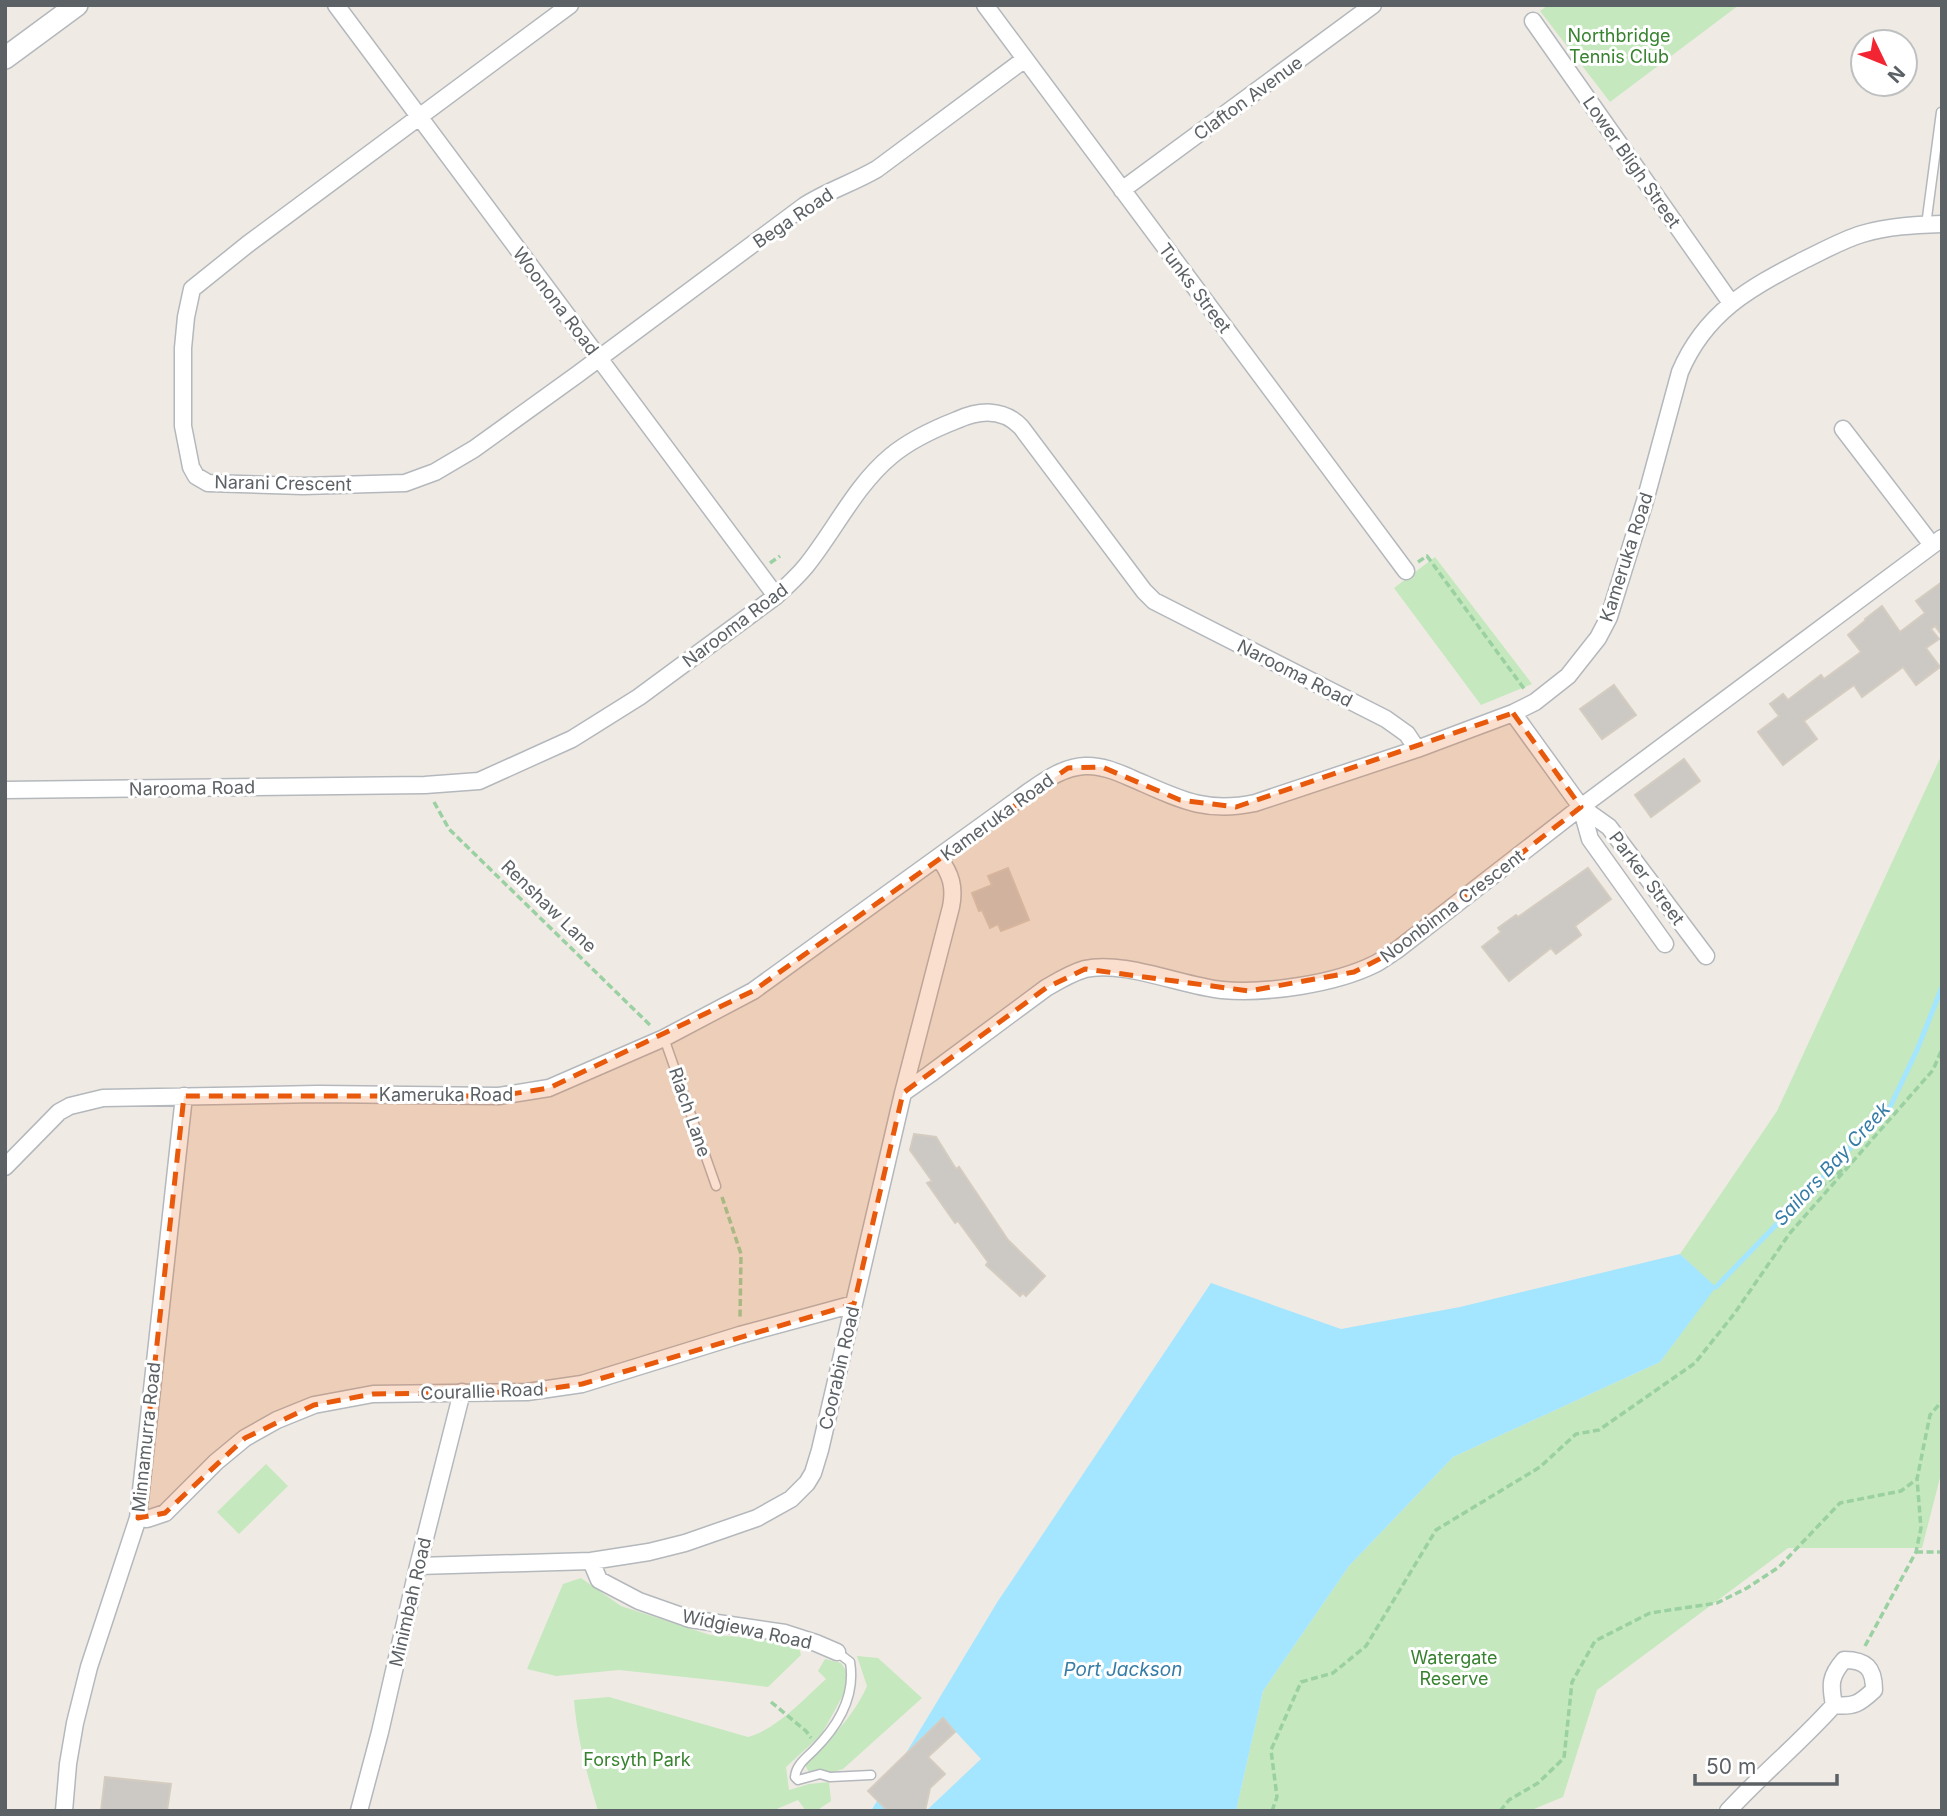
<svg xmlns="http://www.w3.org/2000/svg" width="1947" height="1816" font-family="Inter,sans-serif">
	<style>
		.green { fill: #c5e8be }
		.water { fill: #a4e5ff }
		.pier { fill: #efebe4 }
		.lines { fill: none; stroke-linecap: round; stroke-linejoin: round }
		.stream { stroke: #a4e5ff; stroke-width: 5 }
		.building { fill: #ccc8c3; stroke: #d4ccc1; stroke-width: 2 }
		.service-casing { stroke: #b4b8bc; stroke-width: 11 }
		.minor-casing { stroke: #b4b8bc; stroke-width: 19 }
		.tertiary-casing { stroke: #b4b8bc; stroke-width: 24 }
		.path { stroke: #9bd1a2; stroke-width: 3.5; stroke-dasharray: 7 3.5; stroke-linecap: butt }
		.service { stroke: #fff; stroke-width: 8 }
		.minor { stroke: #fff; stroke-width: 16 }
		.tertiary { stroke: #fff; stroke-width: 21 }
		.marked { fill: #e8590c; fill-opacity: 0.2; stroke: #e8590c; stroke-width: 5; stroke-dasharray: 14 9; stroke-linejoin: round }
		.labels { text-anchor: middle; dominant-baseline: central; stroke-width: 6; stroke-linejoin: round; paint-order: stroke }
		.park-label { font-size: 18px; fill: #37822f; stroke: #fff }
		.street-label { font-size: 18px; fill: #5c6165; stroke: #fff }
		.water-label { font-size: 19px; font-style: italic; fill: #357ca6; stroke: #fff }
	</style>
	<rect width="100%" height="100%" fill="#efebe4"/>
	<path class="green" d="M1548,5h191l-129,97 -70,-91z
		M1435,557l91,119 6,8 -51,21 -87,-117z
		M1942,754v716l-20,78h-134l-191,142 -34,107 -34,14h-293l27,-120 86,-125 104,-109 207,-95 55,-75 -35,-33 97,-143z
		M266,1464l22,22 -49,48 -22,-22z
		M581,1578l40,28 89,29 66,4 22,5 3,11 -33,32 -46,-6 -103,-11 -63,6 -29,-7 36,-85z
		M857,1656l21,2 44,40 -79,71 -12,4 -23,-2 -3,-7c24,-24 48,-46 62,-78z
		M825,1659l16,4 6,9 -2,19 -10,19 -14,25 -35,32 3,23 20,-6 20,-2 2,19 -15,10h-10l-8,-11 -26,11h-174c-11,-37 -21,-73 -24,-111l35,-3 139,40c29,-8 56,-38 78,-58l-8,-8z"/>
	<path class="water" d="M1680,1254l36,33 -56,75 -207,95 -104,109 -86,125 -27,120h-365l127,-210 213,-318 130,46 119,-22z"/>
	<path class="pier" d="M943,1718l38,41 -55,52h-34l-15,-16 20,-33z"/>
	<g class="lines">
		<path class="stream" d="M1716,1287l174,-180 27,-57 25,-63"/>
	</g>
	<path class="building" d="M1942,582v53l-7,-9 -4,3 8,10 -13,9 14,19 -24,18 -13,-18 -41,30 -8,-12 -50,36 13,18 -34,26 -25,-33 21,-16 -9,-12 13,-10 5,6 33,-25 3,4 37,-27 -13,-17 18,-15 -1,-1 17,-13 18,26 25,-19 -9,-12z
		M1614,685l22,30 -34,24 -22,-30z
		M1684,759l16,22 -49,36 -16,-22z
		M1008,868l21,52 -28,11 -3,-7 -8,4 -8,-18 -3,1 -7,-18 20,-8 -4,-9z
		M1588,868l23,31 -36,27 6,9 -25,19 -5,-6 -42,33 -27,-34 19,-15 -3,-4 18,-13 2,2z
		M914,1134l22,3 20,32 3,-2 49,73 37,36 -19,20 -3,-3 -3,3 -34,-31 2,-3 -30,-41 -3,2 -28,-40 5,-2 -22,-31z
		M943,1718l12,14 -27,25 17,17 -15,14 -5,23h-37l-20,-20z
		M105,1777l66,7 -4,27h-66z"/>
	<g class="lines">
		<g class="service-casing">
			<path id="service" d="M1926,225l15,-113
				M664,1038l52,148
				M837,1652l13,10c6,35 -12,64 -36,88 -8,8 -18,15 -19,27l3,3 22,-6 10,3 41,-2"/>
		</g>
		<g class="minor-casing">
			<path id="minor" d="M336,5l440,591
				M570,5l-322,239 -56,45 -6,28 -3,31v78l8,41 5,9 12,7 95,3 102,-3 30,-11 39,-23 104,-75 226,-168c23,-15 49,-23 73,-37l148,-110
				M985,5l421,566
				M1533,21l198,282
				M1122,190l251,-185
				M1843,429l89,116
				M1513,713l68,94 28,20 97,129
				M5,790l420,-5 54,-4 93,-42 67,-42 137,-101c10,-9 21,-19 30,-30 29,-36 49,-80 85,-110 19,-16 43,-27 66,-36 22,-10 46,-12 64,7l123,164 10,10 232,118 21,15 10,15
				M1581,807l9,32 75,105
				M903,1093l27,-19 116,-86c12,-7 25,-15 39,-19 38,-9 98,17 137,21 44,4 113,-6 153,-26 8,-4 15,-10 22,-14l184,-143 361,-269
				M5,1167l54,-55 11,-6 33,-8 215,-4 181,2 50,-8 115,-50 89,-47 278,-201c16,-11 33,-23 54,-24 16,-1 32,6 46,12 46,20 73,36 124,25l162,-54 96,-36 22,-11 33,-26 30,-38 11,-21 36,-116 35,-129c25,-59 69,-84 124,-112 19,-9 38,-20 58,-26 26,-8 53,-9 80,-10
				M138,1518l9,1 18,-6 51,-51 29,-24 32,-18 37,-15 59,-11 154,-2 55,-8 158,-49 114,-31
				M591,1561l8,19 40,21 51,18 95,14 31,10 21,9
				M418,1566l173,-5 58,-9 36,-9 72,-25 34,-19 16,-16 6,-10 7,-23 83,-357 48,-186c4,-20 0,-33 -12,-49
				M1844,1660c22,0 30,8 30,30 -15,14 -20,17 -40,15 -4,-21 -4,-29 10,-45z
				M64,1811l4,-47 7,-41 14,-56 49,-149 46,-422
				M359,1811l21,-79 38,-166 44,-174
				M1728,1811c34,-37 73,-69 106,-106"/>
		</g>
		<g class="tertiary-casing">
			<path id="tertiary" d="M5,58l72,-53"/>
		</g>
		<path class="path" d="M1418,562l9,-6 98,134
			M770,563l10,-7
			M434,802l15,27 203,198
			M722,1197l19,57 -1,65
			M1781,1222l21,-20 44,-35
			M1916,1552h26
			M1865,1646l51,-94 5,-24 -4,-49 13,-64 12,-14
			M771,1702l35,29 5,7
			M891,1811v-1
			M1272,1811l5,-14 -6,-47 30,-68 32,-9 33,-27 70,-116 104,-63 36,-33 23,-4 96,-67 39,-49 56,-81 143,-163 9,-21
			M1500,1811l9,-11 29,-17 26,-25 8,-76 23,-41 55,-28 67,-10 30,-15 32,-21 61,-64 61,-12 16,-12"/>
		<use href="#service" class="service"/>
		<use href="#minor" class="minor"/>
		<use href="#tertiary" class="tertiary"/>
	</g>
	<path class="marked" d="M1513,713l68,94 -184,143 -43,22 -105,19 -164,-22 -39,19 -143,105 -49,211 -272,80 -55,8 -154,2 -59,11 -69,33 -80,75 -27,5 46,-422h315l50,-8 204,-97 315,-223 34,-1 78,33 56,7z"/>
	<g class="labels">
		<g class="park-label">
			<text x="1619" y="35">Northbridge<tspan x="1619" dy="21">Tennis Club</tspan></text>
			<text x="1454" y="1657">Watergate<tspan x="1454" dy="21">Reserve</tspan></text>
			<text x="637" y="1759">Forsyth Park</text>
		</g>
		<g class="street-label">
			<text transform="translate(1248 98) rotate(-36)">Clafton Avenue</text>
			<text transform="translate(1632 162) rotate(55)">Lower Bligh Street</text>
			<text transform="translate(793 218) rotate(-34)">Bega Road</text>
			<text transform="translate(1195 288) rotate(53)">Tunks Street</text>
			<text transform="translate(556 301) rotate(53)">Woonona Road</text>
			<text transform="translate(283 483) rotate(1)">Narani Crescent</text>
			<text transform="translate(1626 557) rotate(-72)">Kameruka Road</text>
			<text transform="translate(735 625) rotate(-37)">Narooma Road</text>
			<text transform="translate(1295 673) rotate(27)">Narooma Road</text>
			<text transform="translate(192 788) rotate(-1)">Narooma Road</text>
			<text transform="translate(997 817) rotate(-36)">Kameruka Road</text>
			<text transform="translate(1647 878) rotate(53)">Parker Street</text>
			<text transform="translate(549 906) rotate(44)">Renshaw Lane</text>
			<text transform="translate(1452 906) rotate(-37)">Noonbinna Crescent</text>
			<text x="446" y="1094">Kameruka Road</text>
			<text transform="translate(690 1112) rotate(71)">Riach Lane</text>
			<text transform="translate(839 1368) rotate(-77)">Coorabin Road</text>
			<text transform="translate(482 1391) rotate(-2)">Courallie Road</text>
			<text transform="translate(146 1437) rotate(-84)">Minnamurra Road</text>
			<text transform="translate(410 1602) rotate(-77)">Minimbah Road</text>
			<text transform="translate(747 1629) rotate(12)">Widgiewa Road</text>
		</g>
		<g class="water-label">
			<text transform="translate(1832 1164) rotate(-47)">Sailors Bay Creek</text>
			<text x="1123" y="1669">Port Jackson</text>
		</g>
	</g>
	<rect width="1947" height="1816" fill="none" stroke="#5c6165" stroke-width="14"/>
	<g transform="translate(1884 63) rotate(133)"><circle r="33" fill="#ffffff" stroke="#bec0c1" stroke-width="2"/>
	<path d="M0-5L12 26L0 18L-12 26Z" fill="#f42533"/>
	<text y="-10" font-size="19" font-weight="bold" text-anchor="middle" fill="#5c6165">N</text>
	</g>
	<path d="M1695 1774v10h142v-10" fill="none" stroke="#5c6165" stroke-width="3.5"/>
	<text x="1706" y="1774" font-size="21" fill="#5c6165" stroke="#ffffff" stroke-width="5" paint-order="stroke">50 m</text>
</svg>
